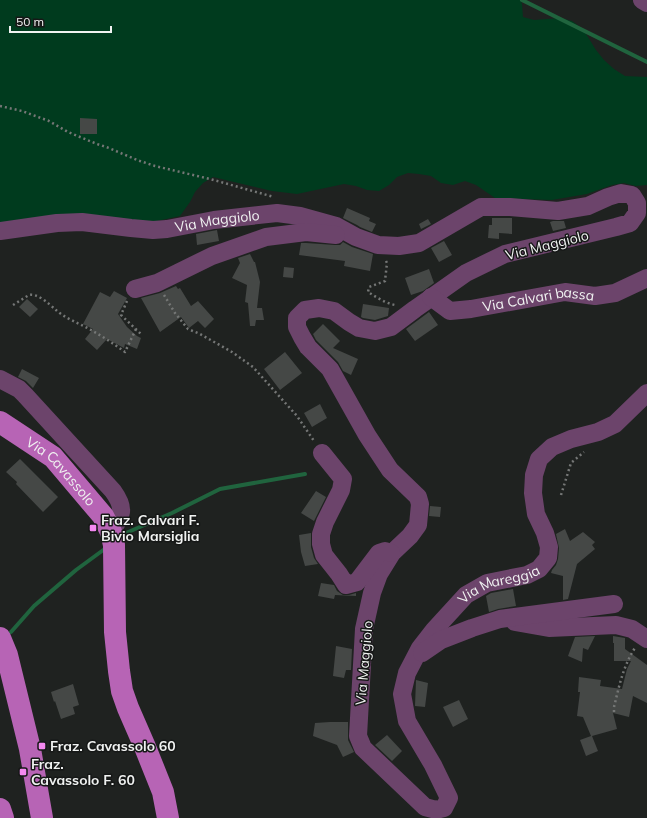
<svg xmlns="http://www.w3.org/2000/svg" width="647" height="818" font-family="Mulish,sans-serif">
	<style>
		.green { fill: #003b1e }
		.lines { fill: none; stroke-linecap: round; stroke-linejoin: round }
		.stream { stroke: #20643e; stroke-width: 4 }
		.building { fill: #454846 }
		.path { stroke: #757776; stroke-width: 2.5; stroke-dasharray: 2 3; stroke-linecap: butt }
		.minor { stroke: #6c446b; stroke-width: 18 }
		.major { stroke: #b764b5; stroke-width: 22 }
		.poi-dot { fill: #f489f0; stroke: #161817; stroke-width: 1.5 }
		.labels { text-anchor: middle; dominant-baseline: central; stroke-width: 3; stroke-linejoin: round; paint-order: stroke }
		.street-label { font-size: 14px; fill: #f0f2f1; stroke: #161817 }
		.poi-label { font-size: 14px; font-weight: bold; fill: #f0f2f1; stroke: #161817; text-anchor: start }
	</style>
	<rect width="100%" height="100%" fill="#1f2220"/>
	<path class="green" d="M0,0h521l1,4 1,13 11,3 26,-2 12,3 11,8 13,21 8,10 10,9 11,7 22,1v108l-11,1 -12,-3 -12,2 -25,9 -35,6 -57,-2 -19,-13 -11,-4 -12,4 -12,-2 -10,-7 -12,-2 -11,-1 -11,4 -8,8 -10,6 -12,-1 -11,-4 -12,-2 -47,10 -25,-3 -59,-14 -10,6 -8,9 -5,10 -10,14 -23,5 -157,6z"/>
	<g class="lines">
		<path class="stream" d="M522,0l125,62
			M120,538l6,-5 46,-20 48,-24 85,-15
			M11,632l23,-26 42,-36 30,-22"/>
	</g>
	<path class="building" d="M80,118l17,1v15h-17z
		M347,208l23,10 -1,3 7,3 -4,8 -12,-5 -3,-2 -14,-7z
		M492,218h20v16l-13,-1v6l-11,-1 1,-13h3z
		M428,219l3,5 -10,5 -2,-5z
		M553,221h11l2,7 -13,3 -3,-9z
		M217,230l2,11 -22,4 -1,-11z
		M444,241l8,14 -13,7 -8,-14z
		M343,242l9,5 21,7 -3,17 -26,-5 1,-5 -46,-6 2,-12h5l29,2h5z
		M250,254l4,8h1l5,20 -3,26h5l2,12h-8l-1,6h-5l-2,-23 -3,-1 2,-17 -15,-7 8,-15 -2,-5z
		M284,267l10,1 -1,10 -10,-1z
		M429,269l5,14 -11,8 -12,4 -6,-17z
		M176,286l2,3 2,-1 11,18 7,-5 16,18 -9,9 -7,-7 -9,7 -8,-11 -21,15 -19,-34 19,-5z
		M114,291l13,7 -9,16 9,13 10,9 4,2 -4,11 -12,-5 -1,4 -17,-9 -10,11 -12,-11 8,-10 -10,-5 17,-32 10,5z
		M27,299l11,10 -8,8 -11,-10z
		M363,304l26,4 -1,8 -13,4 -12,-2 -2,-1z
		M429,312l9,13 -23,16 -9,-12z
		M323,324l17,17 -7,7 25,11 -7,16 -8,-4 -5,-9 -22,-22 -3,-6z
		M285,352l17,21 -22,17 -16,-21z
		M22,369l17,9 -6,10 -7,-7 -8,-4z
		M320,404l7,14 -15,9 -8,-14z
		M20,459l38,38 -15,15 -27,-28 1,-2 -11,-10z
		M316,491l10,6 -12,24 -13,-8z
		M430,506l11,1 -1,10 -11,-1z
		M565,529l5,12 13,-9 12,10 -3,3 3,4 -18,15 -9,35 -5,1v-24l-12,-3 1,-3 4,-5 2,-6 1,-11 -3,-14z
		M311,533v14l3,11 4,6 -13,2 -4,-14 -2,-17z
		M321,583l13,2 3,6 6,4h6l7,-2v3l-21,-1 -1,4 -16,-3z
		M513,589l3,17 -18,3 -9,3 -3,-16 5,-3z
		M595,636l-7,14 -5,-2 -1,14 -14,-6 7,-19z
		M613,636l12,2v11l22,16v38l-14,-7 -4,21 -16,-4 4,16 -25,7 6,15 -12,5 -6,-16 11,-4 -8,-19 -6,-1 3,-24h-2l1,-15 22,3 -1,6 22,3 5,-20 4,-8h-17v-18h-1z
		M336,646l16,3 -1,21h-5l-2,8 -11,-2z
		M416,680l12,3 -3,24 -10,-1z
		M73,684l6,21 -6,2 2,7 -14,5 -6,-18 -1,1 -3,-10z
		M459,700l9,19 -15,8 -10,-20z
		M330,722h18v18l6,12 -11,5 -6,-12 -24,-9 2,-13z
		M387,735l15,16 -10,10 -17,-16z"/>
	<g class="lines">
		<path class="path" d="M0,106l22,5 27,10 19,11 29,12 12,4 28,12 18,6 55,13 64,18
			M386,261l1,2 -2,18 -16,6 -1,5c8,5 17,11 27,13
			M164,295l11,18 13,16 12,5 32,18 21,15 44,49 17,25
			M127,301l-6,14 21,20
			M13,305l16,-10c9,-2 20,9 27,15 10,9 23,13 35,20 11,6 23,14 34,22l11,-23
			M561,495l10,-32 13,-11
			M614,712v-5c5,-20 9,-41 21,-59"/>
		<g class="minor">
			<path d="M642,0l5,3"/>
			<path id="s1" d="M0,231l57,-8 25,-1 49,6 22,2 14,-1 47,-9 63,-7 23,3 36,10 20,11 22,8 21,1 20,-3 62,-36h29l48,4 30,-5 20,-9 13,-4 11,2 5,8v10l-7,10 -14,4 -111,27 -39,19 -51,36 -24,18 -16,4 -16,-3 -10,-6 -15,-11 -15,-3 -14,2 -8,8v9l5,10 6,10 22,22 37,66 23,35 28,27 2,7 -2,21 -8,11 -18,17 -13,21 -7,19 -8,36 -6,107 5,12 62,59 11,3 8,-2 5,-10 -16,-33 -26,-44 -5,-27 5,-21 13,-25 14,-18 32,-35 21,-12 40,-8 12,-6 9,-11 1,-11 -4,-14 -9,-19 -3,-21 1,-18 5,-16 13,-12 19,-8 27,-7 17,-8 32,-31"/>
			<path d="M135,289l22,-6 55,-27 54,-19 40,-5 30,3"/>
			<path id="s2" d="M431,297l19,14 21,-2 94,-17 30,4 20,-3 32,-15"/>
			<path d="M0,379l19,10 6,6 88,96c13,18 9,24 -2,41"/>
			<path d="M322,453l21,26 -2,11 -16,32 -4,12v10l3,11 15,19 7,11 11,-3 22,-29 6,-2 6,2"/>
			<path d="M515,622l34,6 67,-3 16,4 15,10"/>
			<path d="M422,653l19,-13 31,-12 28,-9 114,-15"/>
		</g>
		<g class="major">
			<path id="s3" d="M0,422l53,35 50,59 8,16 3,13 1,87 4,39 3,20 6,17 17,39 18,45 5,26"/>
			<path d="M0,638l7,17 23,94 12,69"/>
			<path d="M0,809l3,9"/>
		</g>
	</g>
	<g class="poi-dot">
		<rect x="89" y="524" width="8" height="8" rx="2"/>
		<rect x="38" y="742" width="8" height="8" rx="2"/>
		<rect x="19" y="768" width="8" height="8" rx="2"/>
	</g>
	<g class="labels">
		<g class="street-label">
			<text stroke="none"><textPath href="#s1" startOffset="219">Via Maggiolo</textPath></text>
			<text transform="translate(547 245) rotate(-14)">Via Maggiolo</text>
			<text stroke="none"><textPath href="#s2" startOffset="113">Via Calvari bassa</textPath></text>
			<text stroke="none"><textPath href="#s3" startOffset="79">Via Cavassolo</textPath></text>
			<text stroke="none"><textPath href="#s1" startOffset="1928">Via Mareggia</textPath></text>
			<text transform="translate(364 663) rotate(-85)">Via Maggiolo</text>
		</g>
		<g class="poi-label">
			<text x="101" y="520">Fraz. Calvari F.<tspan x="101" dy="16">Bivio Marsiglia</tspan></text>
			<text x="50" y="746">Fraz. Cavassolo 60</text>
			<text x="31" y="764">Fraz.<tspan x="31" dy="16">Cavassolo F. 60</tspan></text>
		</g>
	</g>
	<path d="M10 26v6h101v-6" fill="none" stroke="#f0f2f1" stroke-width="2"/>
	<text x="16" y="26" font-size="12" fill="#f0f2f1" stroke="#161817" stroke-width="3" paint-order="stroke">50 m</text>
</svg>
